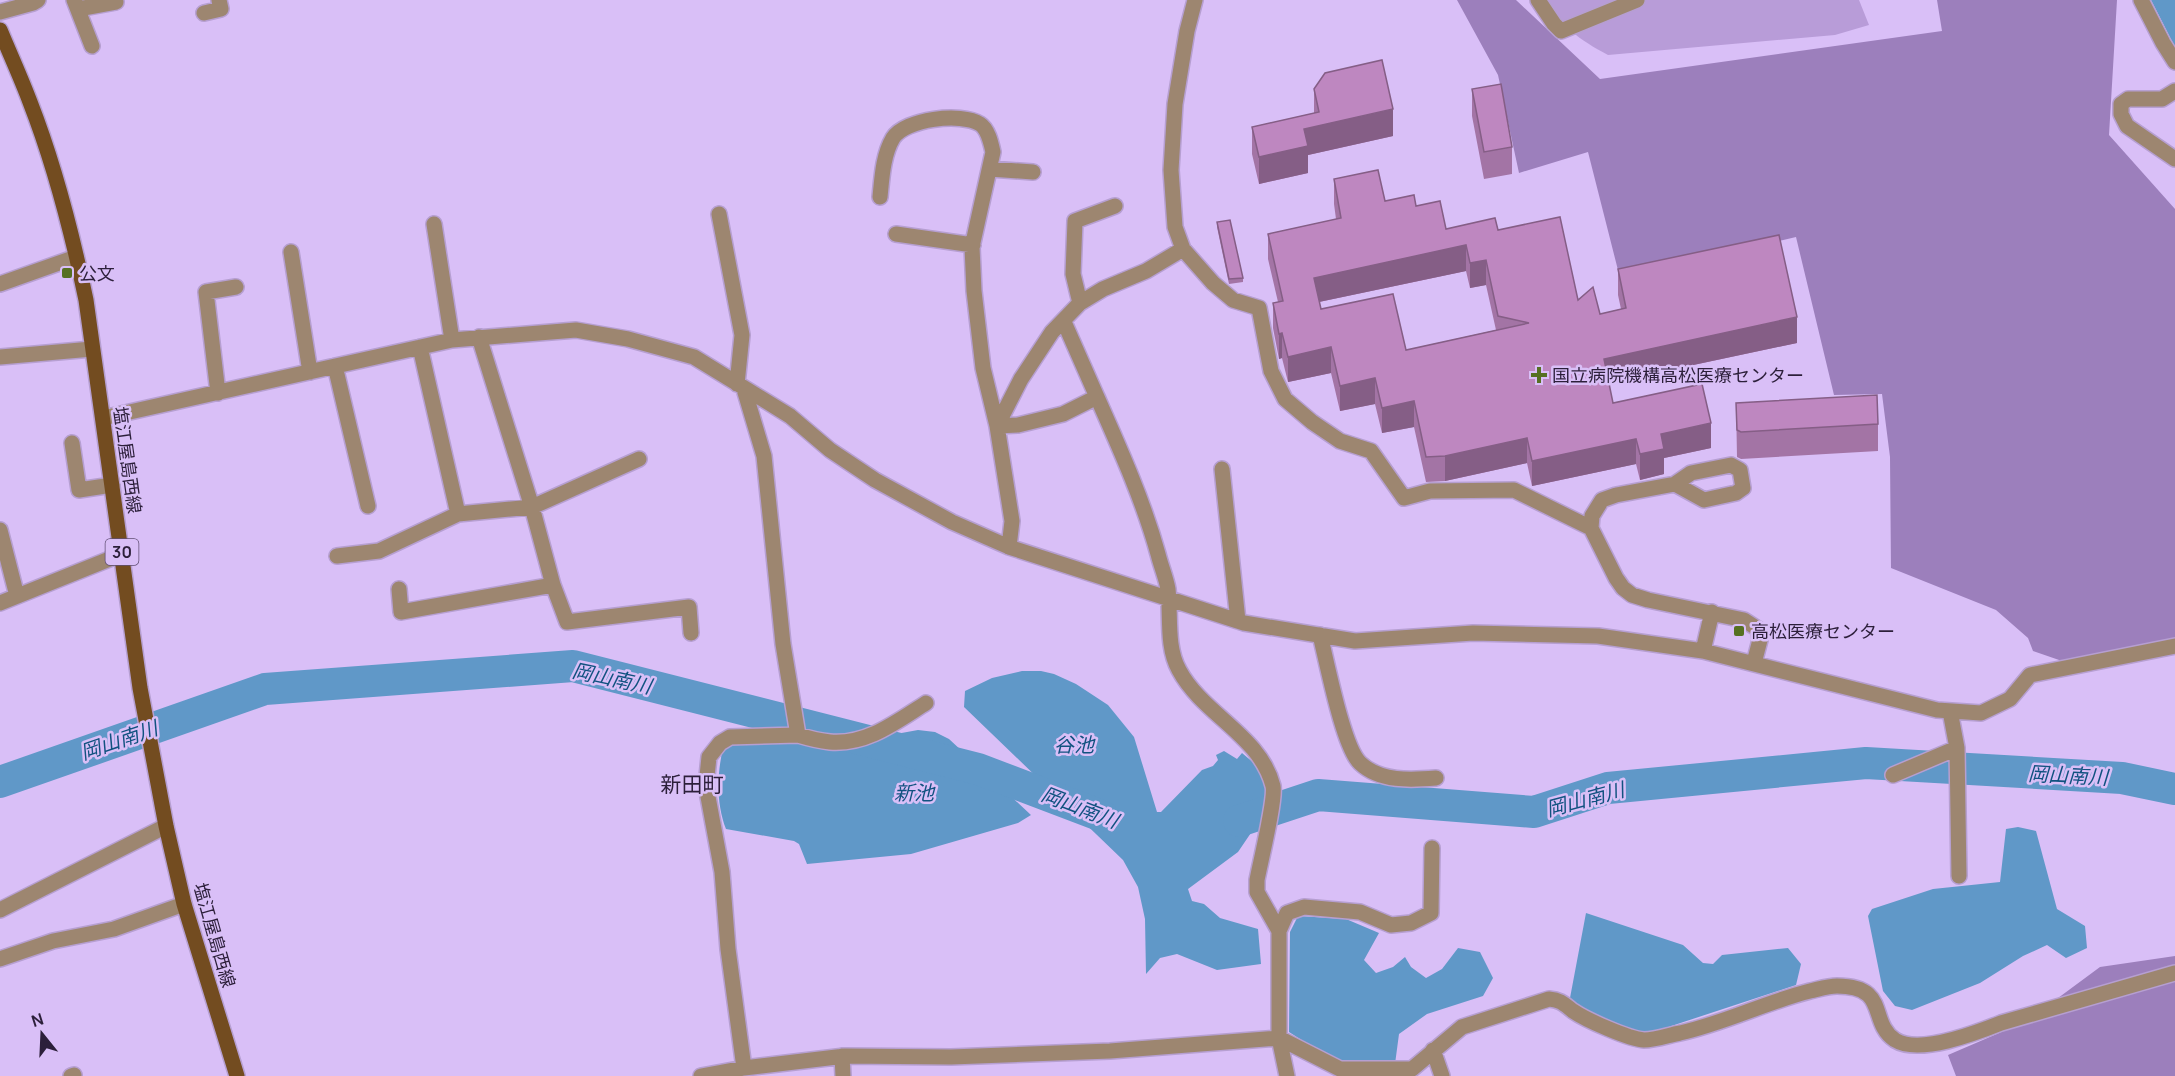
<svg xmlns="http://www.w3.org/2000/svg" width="2175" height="1076" font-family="Manrope,'Noto Sans JP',sans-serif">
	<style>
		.green { fill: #b89cd8 }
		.forest { fill: #9c7fbc }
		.water { fill: #6098c8 }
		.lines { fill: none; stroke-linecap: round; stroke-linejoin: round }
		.river { stroke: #6098c8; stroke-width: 32 }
		.minor-casing { stroke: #b69fd1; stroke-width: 18 }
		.primary-casing { stroke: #b69fd1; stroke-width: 18 }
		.minor { stroke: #9d8670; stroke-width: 15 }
		.primary { stroke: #734c20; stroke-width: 15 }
		.wall { fill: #a374a5; fill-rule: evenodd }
		.shaded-wall { fill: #855e86 }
		.building { fill: #be87c0; stroke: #855e86; stroke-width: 1.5; fill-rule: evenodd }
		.poi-dot { fill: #567022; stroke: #d9bff7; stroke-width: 2 }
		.labels { text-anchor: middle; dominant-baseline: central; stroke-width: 5; stroke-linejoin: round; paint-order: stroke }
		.shield { fill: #d9bff7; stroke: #604f73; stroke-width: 1.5 }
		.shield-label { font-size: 16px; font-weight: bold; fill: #2c1f3a }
		.poi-label { font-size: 18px; fill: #2c1f3a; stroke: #d9bff7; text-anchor: start }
		.street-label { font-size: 18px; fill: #2c1f3a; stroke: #d9bff7 }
		.water-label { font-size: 20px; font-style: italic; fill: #115280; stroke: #d9bff7 }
		.quarter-label { font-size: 21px; fill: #2c1f3a; stroke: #d9bff7 }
	</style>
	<rect width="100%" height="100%" fill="#d9bff7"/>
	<path class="green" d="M1544,0h315l10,25 -34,10 -227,20c-30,-16 -44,-27 -64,-55z"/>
	<path class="forest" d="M1457,0h59l84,79 342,-48 -5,-31h180l-8,135 66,74v432l-113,20 -29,-10 -5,-13 -32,-28 -105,-42 -1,-111 -8,-63 -48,1 -38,-158 -176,41 -32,-126 -69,21 -21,-98z
		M2175,956v120h-219l-8,-21 79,-34 73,-54z"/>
	<path class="water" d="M2151,0h24v47z
		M1022,671h19l13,3 22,10 32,21 26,32 23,75h4l41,-42 11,-4 5,-6 -2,-5 8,-4 13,8 5,-6 19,16 7,22 -9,30 -21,31 -50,37 4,12 12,3 16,14 38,11 3,35 -44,6 -40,-16 -17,4 -14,16 -1,-55 -7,-32 -15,-27 -159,-153 1,-16 27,-13z
		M918,730l17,2 14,7 82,76 -13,8 -107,31 -104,10 -8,-20 -5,-3 -68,-12c-10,-26 -9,-55 -3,-81l8,-5 67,-1 46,9 19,-3 33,-14z
		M2018,827l18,4 21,78 28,17 2,22 -21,10 -19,-13 -24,11 -43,27 -68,27 -17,-4 -12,-15 -15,-75 4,-7 61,-20 67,-7 6,-53z
		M1586,913l97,32 20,18 10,1 9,-9 66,-7 13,16 -5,21 -146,48c-29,-4 -59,-16 -80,-35z
		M1298,916l48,3 33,14 -15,27 12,13 17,-6 12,-10 6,10 15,11 16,-9 16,-21 22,4 13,26 -10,18 -56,18 -28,20 -4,30 -59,-2 -47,-30 1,-100z"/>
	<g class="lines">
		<path class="river" d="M0,782l265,-93 308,-23 405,103 124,47
			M1239,821l79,-26 216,17 74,-24 258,-25 256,15 53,11"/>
		<g class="minor-casing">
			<path id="minor" d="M74,0l18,46
				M1538,0l16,24 7,7 76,-31
				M2141,0l22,43 12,19
				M78,9l38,-7
				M0,12l33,-9 5,-3
				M204,13l17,-4 -2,-9
				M2175,91l-13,8h-34l-7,5v10l6,12 48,33
				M990,169l43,3
				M880,197c2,-20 3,-42 13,-59 12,-19 68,-26 87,-14 8,5 11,19 13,28l-21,95 2,44 9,77 14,58 21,-1 45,-11 34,-17c23,52 46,103 61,157 3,12 8,24 10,35 3,26 -2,58 11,81 24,45 81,65 94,116 3,12 -13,78 -16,94v12l22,39v107l8,38
				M719,214l23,121 -5,49
				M434,224l18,116
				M896,234l77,11
				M1183,249l-8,-22 -4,-57 4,-66 12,-73 8,-31
				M291,252l19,120
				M0,284l76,-27
				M1080,303l-7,-29 2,-53 40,-15
				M1064,322l33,75
				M479,337l53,170 21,78 14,37 122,-15 2,26
				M420,347l38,167
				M0,357l92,-8
				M335,366l33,140
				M218,393l-12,-101 30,-5
				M103,418l349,-78 124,-10 52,9 66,18 96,59 40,34 45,30 77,42 57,25 235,76 111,18 118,-8 125,3 105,15 234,59 44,3 29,-14 20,-24 145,-29
				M72,443l7,47 33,-5
				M1222,469l16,152
				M1675,484l29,16 32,-7 7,-5 -3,-18 -9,-5 -40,8 -16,11 -59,11 -14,5 -10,16 -1,12 25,50 7,10 9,7 16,5 96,20 14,9 2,11 -6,23
				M0,530l17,66
				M1009,547l3,-26 -15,-95 24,-47 31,-47 28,-29 23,-14 43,-18 37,-22 30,34 20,17 26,8 12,63 14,28 27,23 28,19 31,10 33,47 26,-7 84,-1 77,38
				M337,556l42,-5 79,-37 74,-7 107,-48
				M399,589l2,23 152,-27
				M0,603l122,-49
				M1320,635c7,27 23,112 40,128 20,19 51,17 76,15
				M1703,651l9,-39
				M1950,711l7,37 2,128
				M798,735c10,3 22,6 32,7 37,3 66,-20 96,-39
				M1893,775l64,-27
				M0,910l166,-84
				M1279,931l8,-18 17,-6 56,5 31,13 20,-2 20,-10 1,-65
				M0,959l53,-18 61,-12 70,-25
				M1433,1050l9,26
				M842,1056l1,20
				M744,1068l-16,-119 -6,-77 -16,-86 3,-29 11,-14 10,-6 68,-2 -15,-91 -19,-188 -20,-67
				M71,1076l3,-1
				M701,1076l43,-8 101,-12 106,1 159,-6 169,-13 61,31h72l50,-42 87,-28c12,1 15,5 24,12 13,9 56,28 71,29 12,0 25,-5 36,-7 45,-10 86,-31 130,-42 9,-2 18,-5 27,-5 53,0 31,36 58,54 24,15 81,-7 106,-17l174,-50"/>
		</g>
		<g class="primary-casing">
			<path id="primary" d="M0,30c10,24 21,48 30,72 25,64 42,131 56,198l54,388 26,138 18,78 53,172"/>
		</g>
		<use href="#minor" class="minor"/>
		<use href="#primary" class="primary"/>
	</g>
	<path class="wall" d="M1314,89l79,47 -85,19v18l-49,11 -7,-30v-27l62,-14z
		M1472,89l40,58v27l-28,5 -12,-63z
		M1334,179l51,22 31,5 30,23 52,1 80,70 22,14 21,-5 -3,-14v-26l179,74 -188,40 4,20 98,45 -47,10v16l-24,6 -4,-16 -104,22 -5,-23 -82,18 -19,1 -12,-55 -32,6 -7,-29 -35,7 -9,-38 -43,9 -6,-24 -3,1 -6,-31v-25l5,-1 -10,-43v-25l68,-15 -2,-15zM1466,271l4,17 16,-3 10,45 -90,20 -85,-41 -2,-7z
		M1217,222l26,56v4l-14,2 -12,-57z
		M1736,403l142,21v27l-137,8 -4,-2z"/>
	<path class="shaded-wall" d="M1393,109v27l-85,19v18l-49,11v-27l45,-28z
		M1466,245v26l-152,32v-25z
		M1486,260v25l-16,3v-25z
		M1797,317v26l-193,41v-25z
		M1282,333v25l-3,1v-25z
		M1331,347v26l-43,9v-25z
		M1375,378v26l-35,7v-25z
		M1414,401v26l-32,6v-25z
		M1711,423v25l-47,10v16l-24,6v-26l21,-20z
		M1527,438v25l-82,18v-25z
		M1636,439v25l-104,22v-25z"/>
	<path class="building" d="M1382,60l11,49 -89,20 4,17 -49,11 -7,-30 67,-15 -5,-23 11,-16z
		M1501,84l11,63 -28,5 -12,-63z
		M1378,170l7,31 29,-6 2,11 24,-5 6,28 49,-11 3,12 62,-13 18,83 15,-13 7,27 26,-6 -8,-39 161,-34 18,82 -193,42 9,44 89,-19 9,39 -50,11 3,15 -24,5 -4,-15 -104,22 -5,-23 -82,18 -19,1 -12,-56 -32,7 -7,-30 -35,8 -9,-39 -43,10 -6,-24 -3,1 -6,-31 10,-2 -15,-67 73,-16 -7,-39zM1466,245l4,18 16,-3 12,56 31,7 -123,27 -13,-56 -72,15 -7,-31z
		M1230,220l13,58 -14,1 -12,-57z
		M1877,395l1,29 -137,8 -4,-2 -1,-27z"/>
	<g class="poi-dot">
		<rect x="61" y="267" width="12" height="12" rx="3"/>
		<path d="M1536 366h6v6h6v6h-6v6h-6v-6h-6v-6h6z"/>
		<rect x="1733" y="625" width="12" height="12" rx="3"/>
	</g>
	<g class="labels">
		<rect class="shield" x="105.5" y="539" width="33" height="26" rx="4.5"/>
		<g class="shield-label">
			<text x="122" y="552">30</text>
		</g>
		<g class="poi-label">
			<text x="79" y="273">公文</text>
			<text x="1552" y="375">国立病院機構高松医療センター</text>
			<text x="1751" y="631">高松医療センター</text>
		</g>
		<g class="street-label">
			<text transform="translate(128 460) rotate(82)">塩江屋島西線</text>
			<text transform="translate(215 935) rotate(74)">塩江屋島西線</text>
		</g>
		<g class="water-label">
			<text transform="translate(612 678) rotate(12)">岡山南川</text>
			<text transform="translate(119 740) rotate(-19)">岡山南川</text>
			<text x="1074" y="744">谷池</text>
			<text transform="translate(2068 775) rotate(3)">岡山南川</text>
			<text x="914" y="792">新池</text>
			<text transform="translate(1585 799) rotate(-15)">岡山南川</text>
			<text transform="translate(1080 807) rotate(21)">岡山南川</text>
		</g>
		<g class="quarter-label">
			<text x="692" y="784">新田町</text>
		</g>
	</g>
	<g transform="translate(42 1034) rotate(342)" stroke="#d9bff7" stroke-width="4.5" paint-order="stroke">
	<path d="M0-4.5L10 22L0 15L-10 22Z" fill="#2c1f3a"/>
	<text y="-9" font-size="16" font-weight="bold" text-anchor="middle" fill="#2c1f3a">N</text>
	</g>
</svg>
